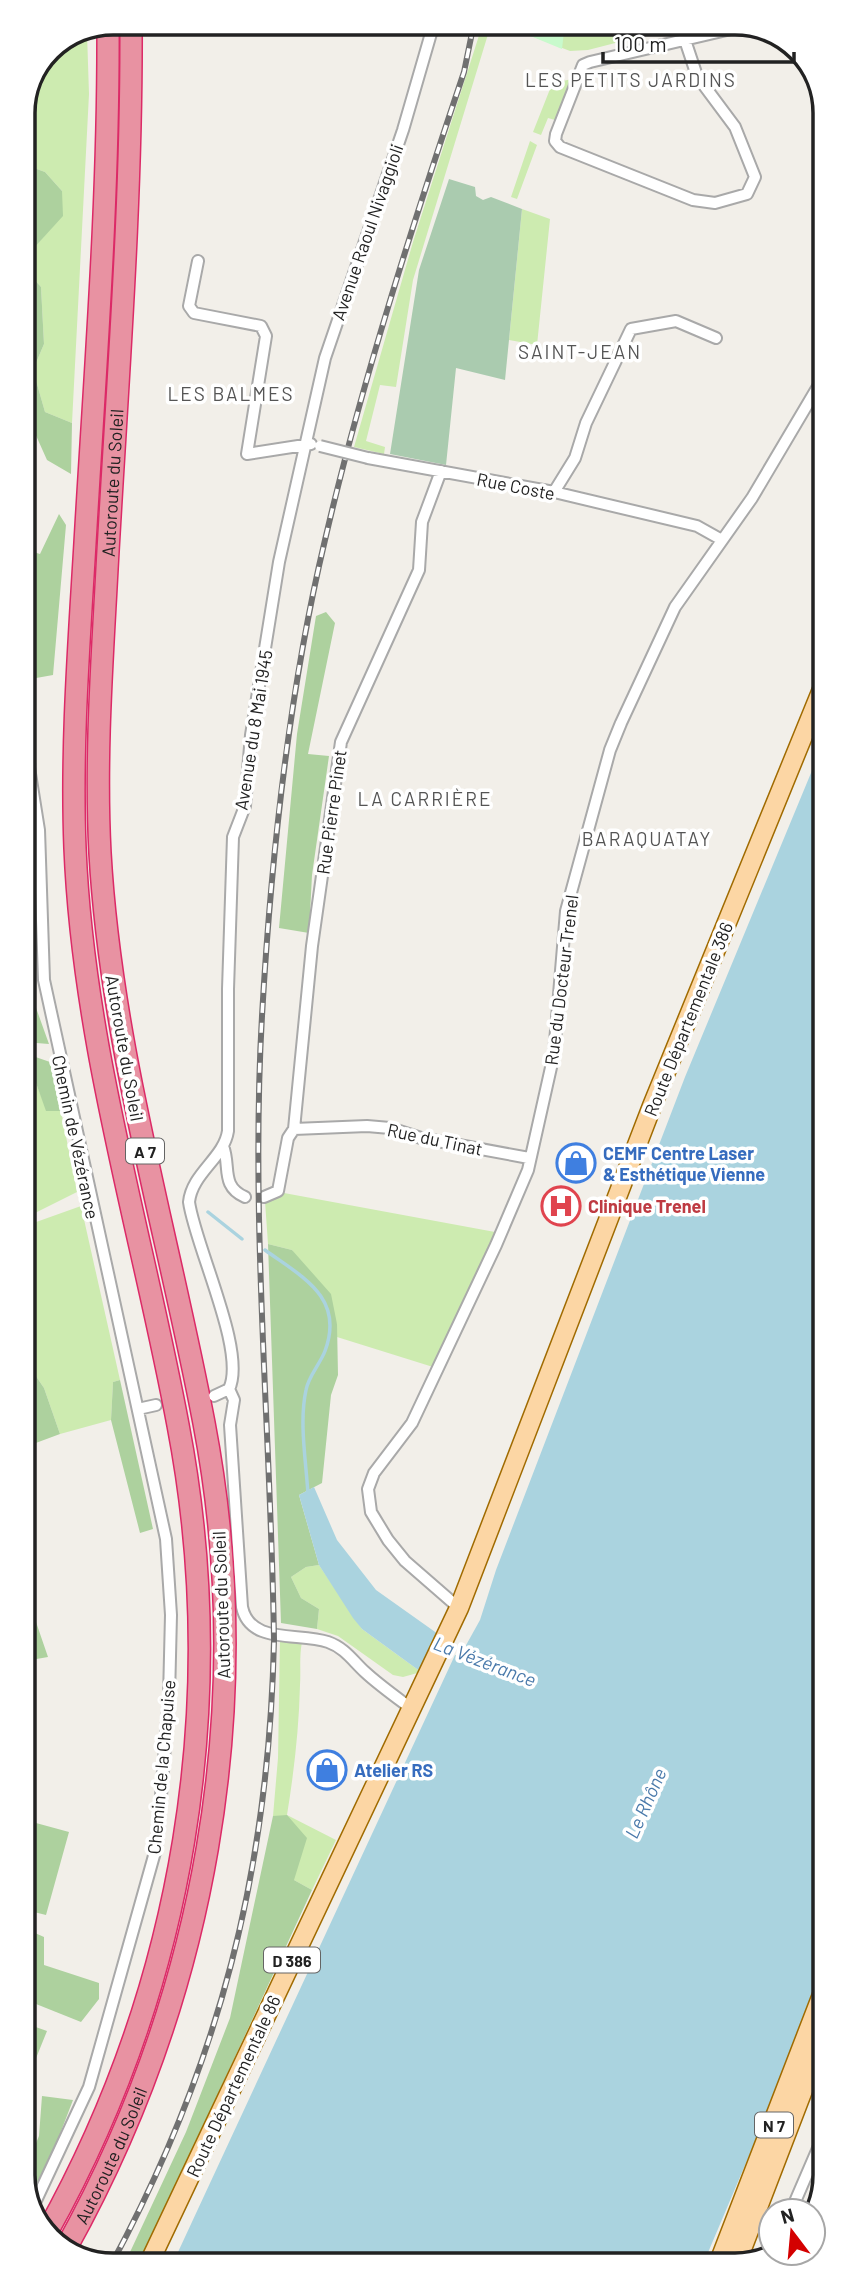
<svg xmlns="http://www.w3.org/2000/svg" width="848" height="2288" font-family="Barlow,sans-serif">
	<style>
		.grass { fill: #cdebb0 }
		.forest { fill: #add19e }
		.cemetery { fill: #aacbaf }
		.park { fill: #c8facc }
		.water { fill: #aad3df }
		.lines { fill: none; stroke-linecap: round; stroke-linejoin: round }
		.stream { stroke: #aad3df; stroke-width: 3.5 }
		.minor-casing { stroke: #a9a9a9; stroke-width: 14 }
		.primary-casing { stroke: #a06b00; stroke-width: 21 }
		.motorway-casing { stroke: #dc2a67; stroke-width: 24 }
		.minor { stroke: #fff; stroke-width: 10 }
		.primary { stroke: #fcd6a4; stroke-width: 18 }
		.motorway { stroke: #e892a2; stroke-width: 21 }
		.rail-casing { stroke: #707070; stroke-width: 6 }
		.rail { stroke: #fff; stroke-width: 3.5; stroke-dasharray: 10; stroke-linecap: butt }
		.minor-bridge-casing { stroke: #a9a9a9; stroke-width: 14; stroke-linecap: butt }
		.minor-bridge { stroke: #fff; stroke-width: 10 }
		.labels { text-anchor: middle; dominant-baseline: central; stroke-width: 7; stroke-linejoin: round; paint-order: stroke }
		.shield { fill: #fff; stroke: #646464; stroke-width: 2 }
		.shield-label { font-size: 16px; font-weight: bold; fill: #222 }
		.street-label { font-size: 18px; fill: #222; stroke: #fff }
		.shop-label { font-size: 18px; font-weight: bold; fill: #366cbe; stroke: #fff; text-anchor: start }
		.health-label { font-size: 18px; font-weight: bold; fill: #be3a42; stroke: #fff; text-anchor: start }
		.neighbourhood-label { font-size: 19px; letter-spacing: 2px; fill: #555; stroke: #fff }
		.water-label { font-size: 19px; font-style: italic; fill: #4a7aab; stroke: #fff }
		.rim { fill: none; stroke: #222; stroke-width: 3.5 }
	</style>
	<rect width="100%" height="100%" fill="#f2efe9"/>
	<path class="grass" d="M483,23h8l-2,8 -76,249 -17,107 -16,-2 -14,56 19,6 -1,7 -30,-7 59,-205z
		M511,23h182l-105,27 -18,1 -54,-21z
		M87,33l2,61 -17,329 -27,-11 -12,-42 11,-26 -3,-57 -18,-20v-7l39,-44v-25l-17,-19 -22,-8v-57l26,-58z
		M571,79l-16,41 -7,-2 -7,17 -8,-3 19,-48z
		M530,141l7,4 -20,54 -6,-2z
		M522,209l28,10 -13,126 -28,-5z
		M24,871h4l7,134 -11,-5z
		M24,1081l12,2 11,28h14l16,81 -52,26z
		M284,1193l211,39 -62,135 -96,-30v-13l-45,-74 -24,-6 -3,-43z
		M81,1206l39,174 -7,2 -2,38 -51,14 -16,-46 -19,-28v-134z
		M319,1565l43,64 59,43 -18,5 -10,-2 -55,-39 -21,-7 2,-20 -18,-11 -10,-21 15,-10z
		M280,1639l22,3c-3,15 -1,28 -2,43 -1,43 -6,87 -13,130l49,25 -24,50 -18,-10 -7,-64h-14l5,-58z"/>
	<path class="forest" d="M23,164l22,8 17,19 1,25 -40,44z
		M23,267l18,20 3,57 -11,26 12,42 27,11 -1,51 -24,-14 -13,-29 -11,1z
		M59,514l7,11 -13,150 -28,5 -1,-131 16,5z
		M326,612l9,11 -27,131 21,2 -17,119 -3,58 -30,-5 18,-194 19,-118z
		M24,776l5,33 -1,62h-4z
		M24,1000l11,5 14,39 -25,-2z
		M24,1053l26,9 11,49h-15l-10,-28 -12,-2z
		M268,1244l24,6 39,44 6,30 1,51 -7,20 -9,88 -23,12 20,70 -13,2 -15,10 10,21 18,11 -2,20 -36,-6z
		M25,1360l19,28 16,46 -35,13z
		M120,1380l33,149 -13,4 -29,-113 2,-38z
		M25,1590l23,67 -23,4z
		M287,1815l20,23 -13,42 18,10 -173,375h-15l62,-133 44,-114 43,-202z
		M25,1820l44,12 -23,83 -20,-5z
		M26,1929l18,8v28l55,18v16l-18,23 -55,-22z
		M30,2025l17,6 -21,52v-50z
		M42,2096l31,4 -23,60 -21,43 -3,-36 13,-31z"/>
	<path class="cemetery" d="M449,179l26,8 1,9 7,4 8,-3 31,12 -17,171 -49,-12 -10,97 -56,-11 29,-184z"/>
	<path class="park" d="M511,23h54l-3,26 -46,-19z"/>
	<path class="water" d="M823,744l2,1212 -44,124 -77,182 -532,3 283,-610 5,1 20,-36 16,-50 189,-493z
		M314,1487l23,53 39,50 62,44 -17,38 -59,-43 -9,-11 -34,-53 -20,-70z"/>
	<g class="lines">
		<path class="stream" d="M208,1212l34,27
			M265,1250c37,27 80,47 60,101 -5,13 -17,26 -19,39 -7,32 0,71 2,104"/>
		<g class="minor-casing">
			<path id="minor" d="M260,24l173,3
				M685,40l12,36 38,51 20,50 -8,17 -32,9 -22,-3 -133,-53 -5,-6 1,-7 27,-69 7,-3 158,-37
				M198,261l-9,45 5,7 67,13 5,10 -19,118 64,-10
				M368,458l186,34 143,34 25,14
				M554,492l21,-34 11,-35 45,-94 45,-8 40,17
				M24,736l15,94 5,150 122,559 5,76 -2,82 -12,148 -68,242 -57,122
				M294,1129l18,-183 29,-204 78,-172 3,-48 19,-51
				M223,1146c8,20 -3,40 22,51
				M264,1197l14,-6 10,-53 6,-9 73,-3 23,2 31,10 108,20
				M229,1389l5,11 -4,25 12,182c8,38 57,25 86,35 17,6 25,19 37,30 14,13 31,25 47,37
				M214,1396l15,-7c18,-37 -34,-143 -40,-187 3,-29 35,-44 39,-71v-142l5,-152 12,-31 6,-71 28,-173 46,-204 78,-228 31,-107
				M138,1409l18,-4
				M459,1608l-54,-47 -17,-21 -17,-28 -3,-23 6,-16 38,-50 84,-178 32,-75 26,-116 12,-143 44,-161 11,-27 54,-116 77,-109 71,-120
				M791,2211l34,-79
				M771,2254v-1"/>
		</g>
		<g class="primary-casing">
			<path id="primary" d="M719,2262l106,-275
				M737,2262l88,-229
				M148,2265l311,-657 193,-502 171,-419"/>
		</g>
		<g class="motorway-casing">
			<g id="motorway">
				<path d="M47,2232c137,-246 184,-530 131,-807 -36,-193 -95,-380 -103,-577 -4,-101 4,-204 10,-305 10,-172 24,-345 23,-518"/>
				<path id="s1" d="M66,2248c139,-250 192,-542 138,-825 -36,-190 -93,-376 -104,-570 -5,-95 2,-190 7,-284 10,-182 25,-364 24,-546"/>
			</g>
		</g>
		<use href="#minor" class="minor"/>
		<use href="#primary" class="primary"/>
		<use href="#motorway" class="motorway"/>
		<g class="rail-casing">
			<path id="rail" d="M111,2265c109,-202 158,-396 163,-625 -3,-208 -24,-417 -12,-624 9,-159 26,-321 63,-476 37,-159 87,-313 139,-468l10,-49"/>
		</g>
		<use href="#rail" class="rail"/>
		<g class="minor-bridge-casing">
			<path id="minor-bridge" d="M320,446l48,12"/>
		</g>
		<use href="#minor-bridge" class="minor-bridge"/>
	</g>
	<defs>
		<g id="shop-ring" transform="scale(2.0125)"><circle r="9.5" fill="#fff" stroke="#3f7fe0" stroke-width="1.5"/><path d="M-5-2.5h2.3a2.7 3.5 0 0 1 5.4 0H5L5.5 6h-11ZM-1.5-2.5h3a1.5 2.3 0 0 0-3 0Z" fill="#3f7fe0"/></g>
		<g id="hospital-ring" transform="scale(2.0125)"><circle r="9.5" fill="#fff" stroke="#e0444e" stroke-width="1.5"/><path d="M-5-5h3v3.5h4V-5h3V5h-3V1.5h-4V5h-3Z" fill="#e0444e"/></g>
	</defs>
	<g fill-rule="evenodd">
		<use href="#shop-ring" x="576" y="1163"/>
		<use href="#hospital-ring" x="561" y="1206"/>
		<use href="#shop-ring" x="327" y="1770"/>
	</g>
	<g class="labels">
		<g class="shield">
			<rect x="126" y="1138.5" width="38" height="25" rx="5"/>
			<rect x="264" y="1947.5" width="56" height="25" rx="5"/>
			<rect x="755" y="2112.5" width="38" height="25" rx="5"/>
		</g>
		<g class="shield-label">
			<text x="145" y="1151">A 7</text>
			<text x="292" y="1960">D 386</text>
			<text x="774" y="2125">N 7</text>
		</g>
		<g class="street-label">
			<text transform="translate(367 232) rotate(-71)">Avenue Raoul Nivaggioli</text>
			<text stroke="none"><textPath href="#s1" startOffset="1804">Autoroute du Soleil</textPath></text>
			<text transform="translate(516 486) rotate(11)">Rue Coste</text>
			<text transform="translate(253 730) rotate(-81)">Avenue du 8 Mai 1945</text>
			<text transform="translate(331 812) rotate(-82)">Rue Pierre Pinet</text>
			<text transform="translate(561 980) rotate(-83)">Rue du Docteur Trenel</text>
			<text transform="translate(688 1019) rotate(-68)">Route Départementale 386</text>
			<text transform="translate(125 1048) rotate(80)">Autoroute du Soleil</text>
			<text transform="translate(76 1137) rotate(78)">Chemin de Vézérance</text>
			<text transform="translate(435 1139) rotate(12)">Rue du Tinat</text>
			<text transform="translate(221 1605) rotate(-92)">Autoroute du Soleil</text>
			<text transform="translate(161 1767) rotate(-85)">Chemin de la Chapuise</text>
			<text transform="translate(233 2086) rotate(-65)">Route Départementale 86</text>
			<text stroke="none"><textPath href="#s1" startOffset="103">Autoroute du Soleil</textPath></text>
		</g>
		<g class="shop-label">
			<text x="603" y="1153">CEMF Centre Laser<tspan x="603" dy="21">&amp; Esthétique Vienne</tspan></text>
			<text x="354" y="1770">Atelier RS</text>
		</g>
		<g class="health-label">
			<text x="588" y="1206">Clinique Trenel</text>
		</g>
		<g class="neighbourhood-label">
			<text x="631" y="79">LES PETITS JARDINS</text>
			<text x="580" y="351">SAINT-JEAN</text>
			<text x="231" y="393">LES BALMES</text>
			<text x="425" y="798">LA CARRIÈRE</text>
			<text x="647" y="838">BARAQUATAY</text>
		</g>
		<g class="water-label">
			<text transform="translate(485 1661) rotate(21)">La Vézérance</text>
			<text transform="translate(645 1803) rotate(-66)">Le Rhône</text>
		</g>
	</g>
	<path d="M0 0H848V2288H0ZM113 35H735A78 78 0 0 1 813 113V2175A78 78 0 0 1 735 2253H113A78 78 0 0 1 35 2175V113A78 78 0 0 1 113 35Z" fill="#fff" fill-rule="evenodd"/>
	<path class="rim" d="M113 35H735A78 78 0 0 1 813 113V2175A78 78 0 0 1 735 2253H113A78 78 0 0 1 35 2175V113A78 78 0 0 1 113 35Z"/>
	<g transform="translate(792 2232) rotate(344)"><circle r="33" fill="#ffffff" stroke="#a7a7a7" stroke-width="2"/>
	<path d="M0-5L12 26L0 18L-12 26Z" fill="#d40000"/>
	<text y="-10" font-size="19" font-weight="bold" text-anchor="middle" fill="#222222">N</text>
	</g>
	<path d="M603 52v10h191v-10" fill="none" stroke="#222222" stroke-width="3.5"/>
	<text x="614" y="52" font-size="21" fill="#222222" stroke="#ffffff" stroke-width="5" paint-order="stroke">100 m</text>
</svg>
